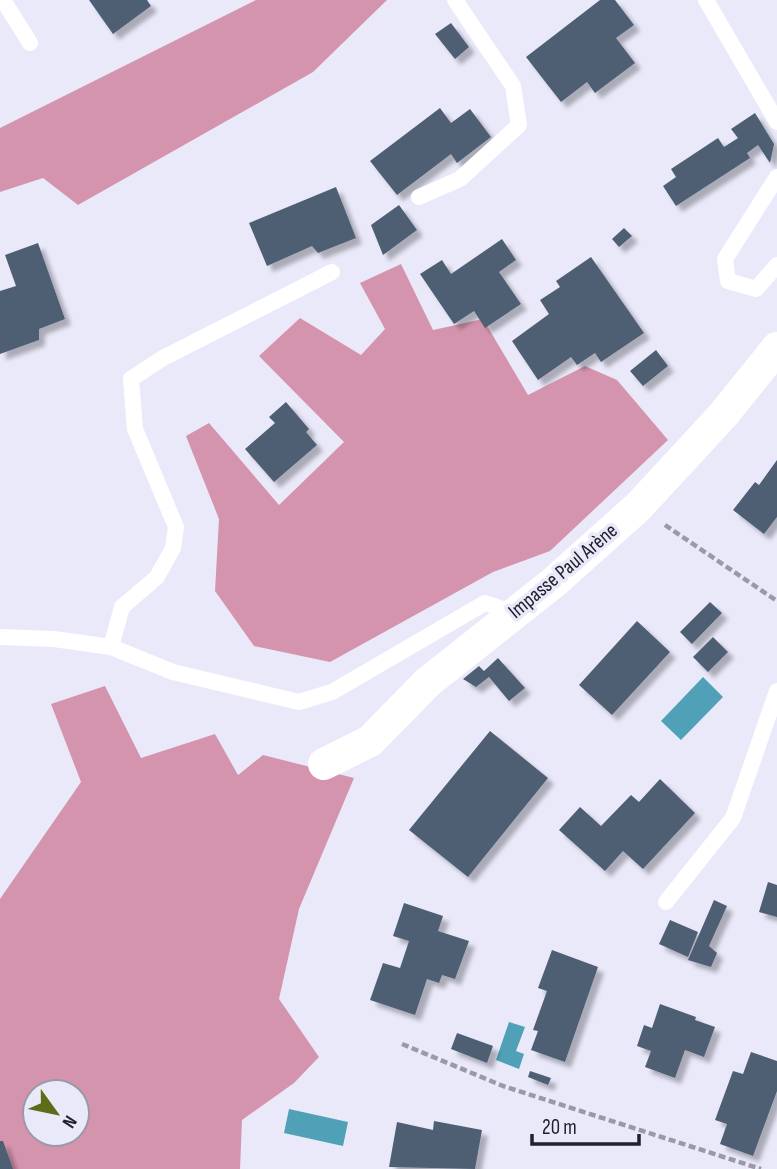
<svg xmlns="http://www.w3.org/2000/svg" width="777" height="1169" font-family="'Sofia Sans Condensed',sans-serif">
	<style>
		.forest { fill: #d594ae; fill-rule: evenodd }
		.water { fill: #50a0b7 }
		.building { fill: #4f5f73; filter: url(#shadow) }
		.lines { fill: none; stroke-linecap: round; stroke-linejoin: round }
		.path { stroke: #9999a7; stroke-width: 4.5; stroke-dasharray: 7 3.5; stroke-linecap: butt }
		.lane { stroke: #fff; stroke-width: 16 }
		.street { stroke: #fff; stroke-width: 32 }
		.labels { text-anchor: middle; dominant-baseline: central; stroke-width: 7; stroke-linejoin: round; paint-order: stroke }
		.street-label { font-size: 21px; fill: #21212b; stroke: #e9e9fa }
	</style>
	<defs>
		<filter id="shadow"><feDropShadow dx="6" dy="6" stdDeviation="2" flood-color="#0004"/></filter>
	</defs>
	<rect width="100%" height="100%" fill="#e9e9fa"/>
	<path class="forest" d="M256,0h131l-74,72 -235,133 -35,-27 -43,14v-64z
		M401,264l32,66 50,-11 45,76 57,-29 32,14 51,60 -118,111 -57,21 -163,90 -76,-16 -39,-55 4,-72 -33,-83 23,-13 70,82 65,-63 -85,-86 41,-38 61,37 24,-26 -25,-46z
		M105,686l36,72 74,-24 23,41 25,-20 91,23 -55,131 -20,90 40,58 -25,26 -52,37 -2,49h-240v-270l81,-117 -30,-78zM35,1092h42v42h-42z"/>
	<path class="water" d="M703,677l20,20 -42,43 -20,-19z
		M509,1022l16,5 -9,24 8,3 -5,15 -23,-9z
		M289,1109l59,13 -5,24 -59,-13z"/>
	<path class="building" d="M89,0h58l4,6 -38,28z
		M600,0h15l19,25 -18,13 19,25 -40,30 -8,-11 -26,20 -35,-45z
		M451,23l18,24 -14,12 -20,-25z
		M440,108l11,15 19,-14 21,28 -34,26 -6,-9 -54,41 -27,-34z
		M755,113l19,31 -4,19 -12,-18 -11,8 3,5 -74,48 -13,-20 13,-9 -5,-8 47,-31 6,9 14,-9 -7,-9z
		M336,187l20,51 -38,15 -6,-7 -45,20 -18,-43z
		M399,205l18,25 -34,25 -12,-30z
		M624,228l8,8 -13,11 -7,-8z
		M502,239l14,21 -17,12 22,32 -36,24 -11,-17 -20,13 -34,-50 22,-14 9,14z
		M38,243l27,76 -26,10v11l-39,14v-63l16,-5 -11,-31z
		M591,257l53,76 -43,29 -6,-9 -18,12 -6,-8 -33,23 -26,-39 37,-27 -9,-14 20,-13 -4,-6z
		M656,350l12,16 -25,20 -13,-15z
		M286,402l23,27 -3,3 11,13 -43,37 -29,-33 30,-26 -6,-6z
		M777,460v57l-13,17 -31,-24 22,-28 4,3z
		M710,602l12,11 -30,31 -12,-12z
		M637,621l33,31 -58,63 -33,-30z
		M713,637l15,15 -20,20 -15,-15z
		M498,658l27,30 -16,13 -20,-24 -13,10 -13,-8 16,-13 5,5z
		M490,731l58,47 -80,99 -59,-47z
		M660,779l35,34 -52,56 -20,-18 -18,20 -46,-41 21,-23 21,19 30,-31 8,7z
		M768,882l9,3v32l-18,-5z
		M714,900l13,6 -18,40 8,7 -6,14 -23,-7z
		M404,903l39,13 -5,15 31,10 -14,38 -13,-4 -3,8 -12,-4 -12,36 -45,-15 13,-37 17,5 9,-27 -16,-5z
		M670,920l28,12 -10,25 -29,-13z
		M552,950l46,17 -33,95 -34,-12 7,-19 -5,-1 14,-39 -9,-3z
		M660,1004l36,13 -1,3 20,7 -11,30 -19,-7 -10,28 -30,-11 6,-16 -14,-5 7,-21 8,3z
		M457,1033l36,13 -6,17 -36,-14z
		M751,1052l26,9v30l-24,65 -33,-12 7,-20 -12,-4 18,-49 10,3z
		M530,1071l21,7 -3,7 -20,-8z
		M434,1121l48,9 -7,39 -86,-2 8,-45 36,8z
		M0,1141h3l10,28h-13z"/>
	<g class="lines">
		<path class="path" d="M665,525l112,76
			M402,1044l101,42 258,83"/>
		<path class="lane" d="M3,0l27,43
			M706,0l71,122
			M777,177l-52,82 3,22 28,8 21,-24
			M419,197l41,-18 59,-54 -6,-39 -58,-86
			M0,637l54,2 57,8 62,25 126,30 33,-10 153,-89 30,10
			M111,647l11,-40 35,-30 16,-29 3,-21 -41,-98 -4,-50 32,-21 169,-86
			M666,902l67,-84 44,-127"/>
		<path class="street" d="M324,764l46,-23 58,-59 125,-99 85,-76 85,-92 54,-67"/>
	</g>
	<g class="labels">
		<g class="street-label">
			<text transform="translate(563 571) rotate(-40)">Impasse Paul Arène</text>
		</g>
	</g>
	<g transform="translate(56 1113) rotate(123)"><circle r="33" fill="#e9e9fa" stroke="#9999a7" stroke-width="2"/>
	<path d="M0-5L12 26L0 18L-12 26Z" fill="#5d6c16"/>
	<text y="-10" font-size="19" font-weight="bold" text-anchor="middle" fill="#21212b">N</text>
	</g>
	<path d="M532 1134v10h107v-10" fill="none" stroke="#21212b" stroke-width="3.5"/>
	<text x="542" y="1134" font-size="21" fill="#21212b" stroke="#e9e9fa" stroke-width="5" paint-order="stroke">20 m</text>
</svg>
